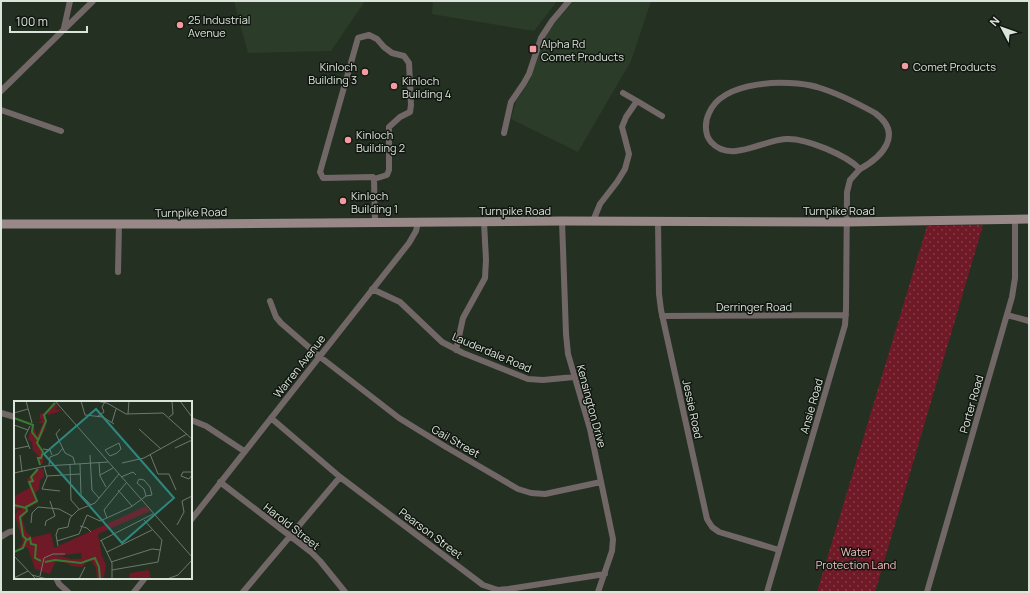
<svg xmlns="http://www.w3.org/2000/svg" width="1030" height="593" font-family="Manrope,sans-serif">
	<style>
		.built { fill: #2b3c29 }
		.park { fill: url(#park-dots) }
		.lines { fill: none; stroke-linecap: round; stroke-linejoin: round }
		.street { stroke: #726767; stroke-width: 6 }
		.secondary { stroke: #988; stroke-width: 9 }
		.poi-dot { fill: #f49b9f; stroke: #111710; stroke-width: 1.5 }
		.labels { text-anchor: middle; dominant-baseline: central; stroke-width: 3; stroke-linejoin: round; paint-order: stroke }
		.poi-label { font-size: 11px; fill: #dbe4da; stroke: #111710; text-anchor: start }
		.street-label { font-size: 11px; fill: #dbe4da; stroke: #111710 }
		.park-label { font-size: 11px; fill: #f6bfc1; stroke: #111710 }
		.inset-river { fill: none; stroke: #397b32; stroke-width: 2 }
		.inset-road { fill: none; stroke: #6d796c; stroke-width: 1 }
		.view { fill: #2e867e; fill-opacity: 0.15; stroke: #2e867e; stroke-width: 2 }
		.inset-edge { fill: none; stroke: #dbe4da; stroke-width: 2 }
	</style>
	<defs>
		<pattern id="park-dots" width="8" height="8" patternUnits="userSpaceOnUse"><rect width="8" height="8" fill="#701927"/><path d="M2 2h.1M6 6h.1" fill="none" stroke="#843a46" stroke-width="1.8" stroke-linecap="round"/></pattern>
	</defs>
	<rect width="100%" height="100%" fill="#243122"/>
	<path class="built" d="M234,1h131l-34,50 -83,2z
		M433,1h124l-23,30 -102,-17z
		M574,1h77l-20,60 -53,91 -67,-33 5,-18 14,-21 12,-38 8,-14z"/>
	<path class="park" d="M983,225l-108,367h-58l110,-366z"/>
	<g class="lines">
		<path class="street" d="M64,28l6,-27
			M369,35l8,4 7,8 8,6 12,3 5,7 2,42 -1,7 -10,5 -11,10v43l-2,5 -13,4 -1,-2 -50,1 -3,-6 38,-134z
			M1,91l92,-90
			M623,93l14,8
			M1,110l60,21
			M504,133l7,-31 13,-19 5,-9 12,-36 11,-17 17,-20
			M374,179l1,43
			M562,221l4,113 2,20 22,75 23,110 -1,12 -14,41
			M593,221l7,-17 17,-22 8,-13 4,-15 -7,-27 4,-10 11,-16 25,15
			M658,222l1,72 2,16 46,209 5,8 7,5 60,18
			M118,272l1,-48
			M372,289l28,13 42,40 21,11 65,26 15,1 31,-3
			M270,301l6,16 5,6 38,33 80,62 47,29 72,42 13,4 14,1 56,-12
			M1007,315l22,6
			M662,316l184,-1
			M456,350l7,-32 22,-40 1,-18 -2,-38
			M1,413l14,4
			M271,418l69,59 143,108 15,5 10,-1 97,-15
			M191,420l15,6 38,25
			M220,482l91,70 9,9 25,31
			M191,520l218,-277 7,-12 2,-9
			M1,537l8,-5 6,-1
			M56,578l3,6 9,8
			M134,592l11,-14
			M243,592l97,-115
			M767,592l78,-267 1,-16 1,-117 3,-12 10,-11c-14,-14 -54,-31 -74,-30 -24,1 -55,25 -75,3 -7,-8 -6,-21 -2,-29 14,-33 79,-34 108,-26 20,6 40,16 58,26 29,21 7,44 -15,56
			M927,592l85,-295 3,-19v-59"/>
		<path class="secondary" d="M1,224h193l368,-3 284,1 183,-3"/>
	</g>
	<g class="poi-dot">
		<circle cx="180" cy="25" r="4"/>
		<rect x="529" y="45" width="8" height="8" rx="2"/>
		<circle cx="905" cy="66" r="4"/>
		<circle cx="365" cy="72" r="4"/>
		<circle cx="394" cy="86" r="4"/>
		<circle cx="348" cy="140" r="4"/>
		<circle cx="343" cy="201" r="4"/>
	</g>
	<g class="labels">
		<g class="poi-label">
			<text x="188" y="19">25 Industrial<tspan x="188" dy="13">Avenue</tspan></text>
			<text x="541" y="43">Alpha Rd<tspan x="541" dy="13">Comet Products</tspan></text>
			<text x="357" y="66" text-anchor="end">Kinloch<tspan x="357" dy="13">Building 3</tspan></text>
			<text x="913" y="66">Comet Products</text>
			<text x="402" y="80">Kinloch<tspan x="402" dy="13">Building 4</tspan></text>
			<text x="356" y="134">Kinloch<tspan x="356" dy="13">Building 2</tspan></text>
			<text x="351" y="195">Kinloch<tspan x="351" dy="13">Building 1</tspan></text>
		</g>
		<g class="street-label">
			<text x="515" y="210">Turnpike Road</text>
			<text x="839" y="210">Turnpike Road</text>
			<text transform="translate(191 212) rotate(-1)">Turnpike Road</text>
			<text x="754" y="306">Derringer Road</text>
			<text transform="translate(492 352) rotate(23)">Lauderdale Road</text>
			<text transform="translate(299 366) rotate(-52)">Warren Avenue</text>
			<text transform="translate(971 404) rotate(-74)">Porter Road</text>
			<text transform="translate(592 406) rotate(75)">Kensington Drive</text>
			<text transform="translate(811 406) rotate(-74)">Ansie Road</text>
			<text transform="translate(693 409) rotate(78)">Jessie Road</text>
			<text transform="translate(456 441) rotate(30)">Gail Street</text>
			<text transform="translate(292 526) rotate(38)">Harold Street</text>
			<text transform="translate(431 533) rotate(37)">Pearson Street</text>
		</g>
		<g class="park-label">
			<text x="856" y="551">Water<tspan x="856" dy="13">Protection Land</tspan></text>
		</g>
	</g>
	<g transform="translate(14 401)">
		<rect width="178" height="178" fill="#243122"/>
		<path d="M39,2h2l3,4 -3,3 5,-1 1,2 -13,4 -2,-4 5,-2zM31,12l1,15 -8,14 5,12v9l-3,3 -2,-11 -5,-4 -1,-9 -4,-3 5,-14 4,11 6,-13h-5l5,-4h-3v-5zM27,67l3,2v7l-4,3 -1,9 -4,5 3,9 -11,5 1,4 -6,6 4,14 5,4v20l-3,-8 -9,-1 4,-5 -8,-26 3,-6h4l-8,-12 14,-9 2,-4 -3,-6zM47,155l10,3 31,-1 4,6 -2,13 -7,2 -1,-11 -6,-9 -8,8 -11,-1 -4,-3 -12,-2 2,-4z" fill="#701927"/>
		<path d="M11,89l9,14 -20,6v-16l1,2zM132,105l4,5 -52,23 4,23 3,3 -23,2 -1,-9 -23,3 -8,18 -15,-5 -10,-30 26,-6 3,15zM135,169l2,9h-22l1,-6z" fill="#701927"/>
		<path class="inset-river" d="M0,17l19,7 -1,7 6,8M26,64l-2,-7h3l2,-6 -6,-9 9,-22 -2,-6 11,-12M24,68l-7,8 2,4 -4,1 8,19 -11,6 1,4 -7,6 3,19 4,4 3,-2 1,6 5,1 -1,13 6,3M0,104l12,3M0,151l9,-4 3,-8M31,161l10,-2 26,3 14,-5 4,9 1,12"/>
		<path class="inset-road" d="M12,0l6,22M41,0l137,156M67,0l4,14 18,2 11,7M82,0l11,2 19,11 37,-1 29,26M166,0l12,16M0,12l14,-4M114,13l1,-13M84,15l6,-4 -2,-5 3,-5M155,16l4,-3 -1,-13M98,21l4,-13M0,24l14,5M46,28l-4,5 9,19 8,4 2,7M125,28l22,20M105,42l2,6 -4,4 -7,3 -5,-6zM161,47l17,-8M0,48l15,-3M16,48l-5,-13 5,-10M29,48l7,1 2,5M136,53l8,20h11l7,16M6,54l2,17M76,54l2,35 7,8M85,62l1,13 6,11M108,62l22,-5 43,-24M56,63l1,36 8,9M66,63l1,31 10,10M35,64l1,-8 8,-3 5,-6M30,65l3,11 -5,12 18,2M178,71h-9l-2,4 8,3 3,-4M0,72l32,-7 62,-4M86,74l13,-7M33,75l33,-2M107,76l12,-5 3,3M104,89l14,16M93,117l-3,-8 22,-27M17,122l1,-10 6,-6 21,2 13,7M163,124l7,-13 -2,-11 10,-5M31,125l1,-5 9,-5 -5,-15M66,125l7,2 4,4M87,139l11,23v16M43,140l22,-7 8,-19 13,6 31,-14 15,-11 -2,-7 -7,-6 2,-4 5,1 6,7 2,8 -6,1M86,140l53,-27M44,145l-2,-11 2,-6 10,-2 2,-9 8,-8 17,-7 24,-29M93,151l45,-22M0,155l22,23M97,161l41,-13 9,1M98,169l46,-8 4,-22 -18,-20M18,174l15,4M26,175l4,-18 9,-4h12M0,177l14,-7M65,178l6,-12M153,178l11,-4 14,-15"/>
		<path class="view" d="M82,8l78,89 -52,45 -78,-89z"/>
		<rect width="178" height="178" class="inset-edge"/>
	</g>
	<rect width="1030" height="593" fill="none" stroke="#dbe4da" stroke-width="4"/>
	<g transform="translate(1002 28) rotate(311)" stroke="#111710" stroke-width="3" paint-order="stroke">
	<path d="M0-3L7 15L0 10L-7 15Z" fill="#dbe4da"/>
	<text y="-6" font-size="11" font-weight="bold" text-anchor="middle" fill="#dbe4da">N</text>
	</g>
	<path d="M10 26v6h77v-6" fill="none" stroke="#dbe4da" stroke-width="2"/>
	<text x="16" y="26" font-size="12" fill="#dbe4da" stroke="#111710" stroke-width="3" paint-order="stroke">100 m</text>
</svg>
